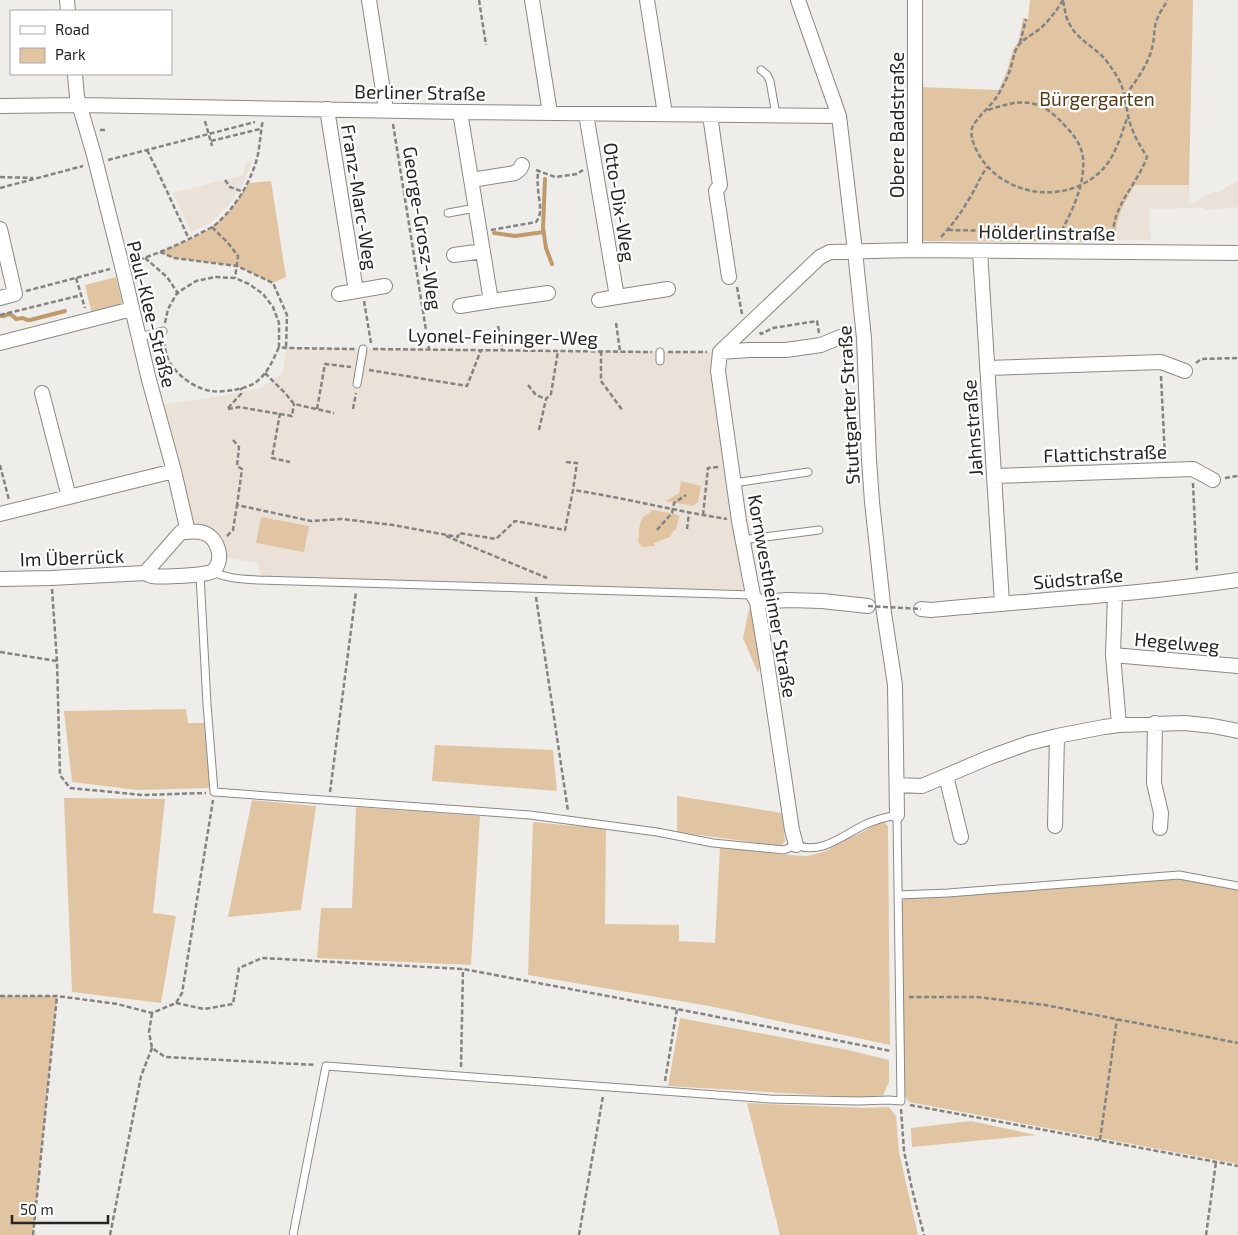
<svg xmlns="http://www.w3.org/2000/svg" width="1238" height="1235" font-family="'Exo 2',sans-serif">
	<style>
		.built { fill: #eae2d9 }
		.green { fill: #e1c5a2 }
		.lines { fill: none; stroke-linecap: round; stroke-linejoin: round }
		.stream { stroke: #c09a6b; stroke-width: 4 }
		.service-casing { stroke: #8b8885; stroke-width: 9 }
		.minor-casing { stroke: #8b8885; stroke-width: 16 }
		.path { stroke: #848381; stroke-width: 2.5; stroke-dasharray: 5 2.5; stroke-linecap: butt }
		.service { stroke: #fff; stroke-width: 7 }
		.minor { stroke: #fff; stroke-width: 14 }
		.path-bridge { stroke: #848381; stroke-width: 2.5; stroke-dasharray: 5 2.5; stroke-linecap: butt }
		.labels { text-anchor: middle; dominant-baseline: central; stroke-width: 4.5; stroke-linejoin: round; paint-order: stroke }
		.street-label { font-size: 19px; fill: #272625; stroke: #fff }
		.park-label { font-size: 19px; fill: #563b16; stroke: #fff }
	</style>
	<rect width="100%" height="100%" fill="#efedea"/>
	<path class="built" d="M247,161l5,1 -8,20 -12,19 -22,22 -19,9 -18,-39 70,-18z
		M1234,182h4v25l-33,3v-2l-56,1v22l2,1v8h-35v-10l2,-11 8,-20 9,-14h54v18l3,1 20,-12h8z
		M286,348l434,4 -2,19 25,219 -483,-14 -2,-13 -39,-7 -29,-32 -31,-119 56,-8 46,-9 22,-16z"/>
	<path class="green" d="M1030,0h163l-4,185h-54c-12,19 -20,34 -19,57l-196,-1 -2,-154 81,3 8,-19 6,-21 6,-10 4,-22 5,1z
		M271,181l15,96 -13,6 -36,-17 -63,-8 -14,-6c17,-7 38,-15 53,-26 15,-11 27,-27 35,-43z
		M116,277l7,29 -31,8 -7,-29z
		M681,481l20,5 -3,16 -5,4 -27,-5 13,-8z
		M653,510l22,4 4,2 -3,14h-2l-4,7 -16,6 1,3 -13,1 -4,-5c1,-4 1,-7 1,-11 0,-5 2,-10 4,-14z
		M261,517l48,9 -5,26 -48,-9z
		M750,605l10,61 -2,7 -15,-35z
		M186,709l2,14h16l6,65 -73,2 -65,-8 -8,-71z
		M435,745l118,5 4,41 -125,-10z
		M677,796l105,17 3,28 -4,5 -104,-14z
		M64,798l101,1 -12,114 23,3 -15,87 -89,-11z
		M252,800l64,6 -15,104 -73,7z
		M356,807l124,9 -9,149 -154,-7 4,-50h31z
		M883,821l5,5 2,219 -181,-39 -181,-31 5,-153 73,7 -1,95 74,1v16l36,2 5,-96 67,8 21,1 18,-5z
		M1178,878l60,11v275l-329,-62 -5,-7v-41l-3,-151 3,-4 4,-2z
		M0,996h57l-24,239h-33z
		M680,1018l168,32 41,10v22l-6,13 -15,3 -200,-12z
		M747,1103l116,5 26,-1 7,9 3,36 19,83h-138z
		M971,1121l65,14 -124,12 -1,-19z"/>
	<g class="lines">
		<path class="stream" d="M545,179l-2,49 3,20 6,16
			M494,233l21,3 29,-4
			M0,316h4l5,-2 4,2 3,3 7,-1 4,2h3l35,-9"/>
		<g class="service-casing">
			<path id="service" d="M761,70l6,5 3,6 6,34
				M448,213l28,-5
				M139,337l24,-6
				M660,352v9
				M357,384l6,-35
				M734,483l74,-11
				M742,540l77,-10
				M213,572c15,7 30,7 46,8l494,15
				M200,575l7,129 7,88 316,23 127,17 56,11 71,7 12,-5c25,10 46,-9 68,-20 11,-5 22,-8 33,-10l4,286 -12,-1 -31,1 -88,-2 -444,-33 -33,169
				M898,895l50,-2 231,-18 59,11"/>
		</g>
		<g class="minor-casing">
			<path id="minor" d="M67,0l1,11
				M369,0l17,110
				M532,0l18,113
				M647,0l18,114
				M798,0l41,116 16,135 9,87 5,122 3,42 12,111 11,72 2,130
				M75,74l2,23 17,58 28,111 27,114 25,91 14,61
				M0,106l80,-1 380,7 379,4
				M327,109l29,182 29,-5
				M586,114l31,183 51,-8
				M710,115l10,70 -4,6 13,86
				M471,180l44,-7 5,-4 2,-4
				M0,229l15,65 -15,4
				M915,250v-250
				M980,251l22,352
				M454,255l29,-4
				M339,294l17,-3
				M599,300l18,-3
				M491,301l57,-8
				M460,306l31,-5 -31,-189
				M0,343l132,-34
				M720,352l29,-2h37l35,-5 19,-8
				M987,368l174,-6 24,9
				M42,393l27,104
				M994,476l199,-7 20,11
				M0,514l174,-43
				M0,579l51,-1 94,-5c2,1 4,2 7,3 8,1 56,0 61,-5 12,-11 5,-33 -9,-38 -7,-3 -16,-1 -23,-1l-36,41
				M757,602l31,-2 34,1 46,5
				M921,609l10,1c103,-10 205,-15 307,-30
				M1113,655l2,-61
				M1155,723l-1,60 7,30 -1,15
				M1119,725l-6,-70 125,11
				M946,776l15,61
				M897,785l25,1 68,-29 39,-14 28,-7 47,-9 15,-2 66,-2 28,3 25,5
				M1055,826l2,-90
				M796,845l-4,-15 -26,-174 -9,-54 -4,-7 -14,-74 -21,-150 2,-19 100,-95 10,-5 85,-2 323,3"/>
		</g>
		<path class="path" d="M479,0l7,45
			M1063,0c-6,10 -13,19 -21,27 -7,6 -19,12 -24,19 -4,6 -5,14 -7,21 -3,10 -8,19 -13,28 -6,10 -22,23 -26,33 -2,8 2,18 6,25 24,44 89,53 124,17 13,-13 20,-37 26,-55
			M1063,1c2,7 2,15 6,22 7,15 22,22 33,33 6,6 11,14 16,22 7,13 7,23 10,37 3,16 11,29 19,42 -11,30 -36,49 -34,83
			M1020,43l6,-24
			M1125,95c11,-13 23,-31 27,-47 3,-10 1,-21 6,-31 2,-6 7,-11 9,-17
			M988,110c36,-12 53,-12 79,18 8,8 15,19 16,30 2,27 -10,51 -22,74
			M205,121l7,25
			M393,124l36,225
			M100,130h7
			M211,141l49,-12
			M147,150l11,22 31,67
			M108,160l147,-38
			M536,170l19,7 22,-3 6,-4
			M0,177l33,1
			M225,180l5,7 14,5
			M0,188l83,-22
			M212,227l16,16 10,13 -3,22
			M491,230l45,-8c8,-10 2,-23 2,-35 -1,-6 0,-11 0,-17
			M948,230l165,3
			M941,237c11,-12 20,-24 28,-38 7,-11 11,-22 18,-32
			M160,252l14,6 63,8 36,17 14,32 -1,33
			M145,258l22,19 12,18
			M132,262c22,-7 44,-16 65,-27 5,-3 12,-6 17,-9 20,-17 34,-39 42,-64 4,-13 4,-28 7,-42
			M76,278l9,30
			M737,287l5,27
			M26,291l84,-22
			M364,301l7,42
			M0,315l82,-20
			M165,323l3,-14 9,-16 19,-12 19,-4 20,1 14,6 14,10 10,13 6,16v24l7,1 69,1
			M616,323l4,28
			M498,326l4,24
			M760,332l1,2 12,-6 44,-7 2,12
			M164,341c1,7 2,15 6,22 8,13 26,26 41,28 7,1 16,0 23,-1 7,-2 16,-3 22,-8 12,-9 17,-22 23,-35
			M373,349l279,3
			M601,351v30l22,30
			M668,352h39
			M1196,363l5,-4 37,-1
			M369,370l98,16 14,-36
			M265,373l20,20 9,11 40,9
			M1161,376l4,82
			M528,385l8,10 10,4
			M228,408l13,-14v-6
			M228,409l11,-2 53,9 2,-12
			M317,409l8,-45 26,3
			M353,409l3,-16
			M280,413l-8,45 18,4
			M539,430l7,-31 5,-5 7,-43
			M233,440l6,7 -2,19 5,3 -5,36 74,16 31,-2 51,6 65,12 1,-4 37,6 19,-18 50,9 8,-40c52,8 102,21 154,29
			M566,462l11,1 -4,27
			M0,465l9,35
			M1225,478l13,-2
			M1193,483l4,90
			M703,515l5,-47 11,-1
			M687,529l2,-16
			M657,530l15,-17 2,-10 12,-8
			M227,536l6,-6 4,-25
			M446,536l101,42
			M52,589l5,72 3,114 10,13 73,7 63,-2
			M536,597l32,214
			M0,652l57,9
			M330,792l26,-200
			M0,996h57l60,8 35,9 24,-10 6,-10 31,-193
			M909,997h68l68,8 193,38
			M176,1003l28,6 29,-5 6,-36 23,-10 201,11 214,40 214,42
			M152,1013l-3,19 3,16 13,9 151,8
			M461,1067l2,-98
			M665,1081l12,-72
			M910,1105l328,61
			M901,1109l3,42 8,38 12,46
			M1100,1140l17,-121
			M33,1235l24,-239
			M110,1235l31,-159 11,-28
			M579,1235l24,-139
			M1206,1235l10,-73"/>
		<use href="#service" class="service"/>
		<use href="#minor" class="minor"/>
		<path class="path-bridge" d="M868,606l53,3"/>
	</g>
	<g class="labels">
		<g class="street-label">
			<text transform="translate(420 92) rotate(1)">Berliner Straße</text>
			<text transform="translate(896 125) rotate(-90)">Obere Badstraße</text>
			<text transform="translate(360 197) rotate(81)">Franz-Marc-Weg</text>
			<text transform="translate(620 202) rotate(81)">Otto-Dix-Weg</text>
			<text transform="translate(423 228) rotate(81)">George-Grosz-Weg</text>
			<text transform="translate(1047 232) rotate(1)">Hölderlinstraße</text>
			<text transform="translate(152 314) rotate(76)">Paul-Klee-Straße</text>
			<text transform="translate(503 336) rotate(1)">Lyonel-Feininger-Weg</text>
			<text transform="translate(848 405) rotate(-93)">Stuttgarter Straße</text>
			<text transform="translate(972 428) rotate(-94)">Jahnstraße</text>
			<text transform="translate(1105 453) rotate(-2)">Flattichstraße</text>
			<text transform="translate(72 557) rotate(-2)">Im Überrück</text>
			<text transform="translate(1078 578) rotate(-5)">Südstraße</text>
			<text transform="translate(773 596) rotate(80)">Kornwestheimer Straße</text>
			<text transform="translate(1177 642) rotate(5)">Hegelweg</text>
		</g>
		<g class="park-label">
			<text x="1097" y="98">Bürgergarten</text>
		</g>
	</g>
	<rect x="10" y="10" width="162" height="65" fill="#ffffff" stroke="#a9a8a8"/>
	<rect x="20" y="26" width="25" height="8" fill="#ffffff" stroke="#a9a8a8"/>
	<text x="55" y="35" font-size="15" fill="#272625">Road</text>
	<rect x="20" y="48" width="25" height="15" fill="#e1c5a2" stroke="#a9a8a8"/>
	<text x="55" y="60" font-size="15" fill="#272625">Park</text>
	<path d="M12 1215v8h96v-8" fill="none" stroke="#272625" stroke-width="2.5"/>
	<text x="20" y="1215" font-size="15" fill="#272625" stroke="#ffffff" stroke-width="4" paint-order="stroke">50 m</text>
</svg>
